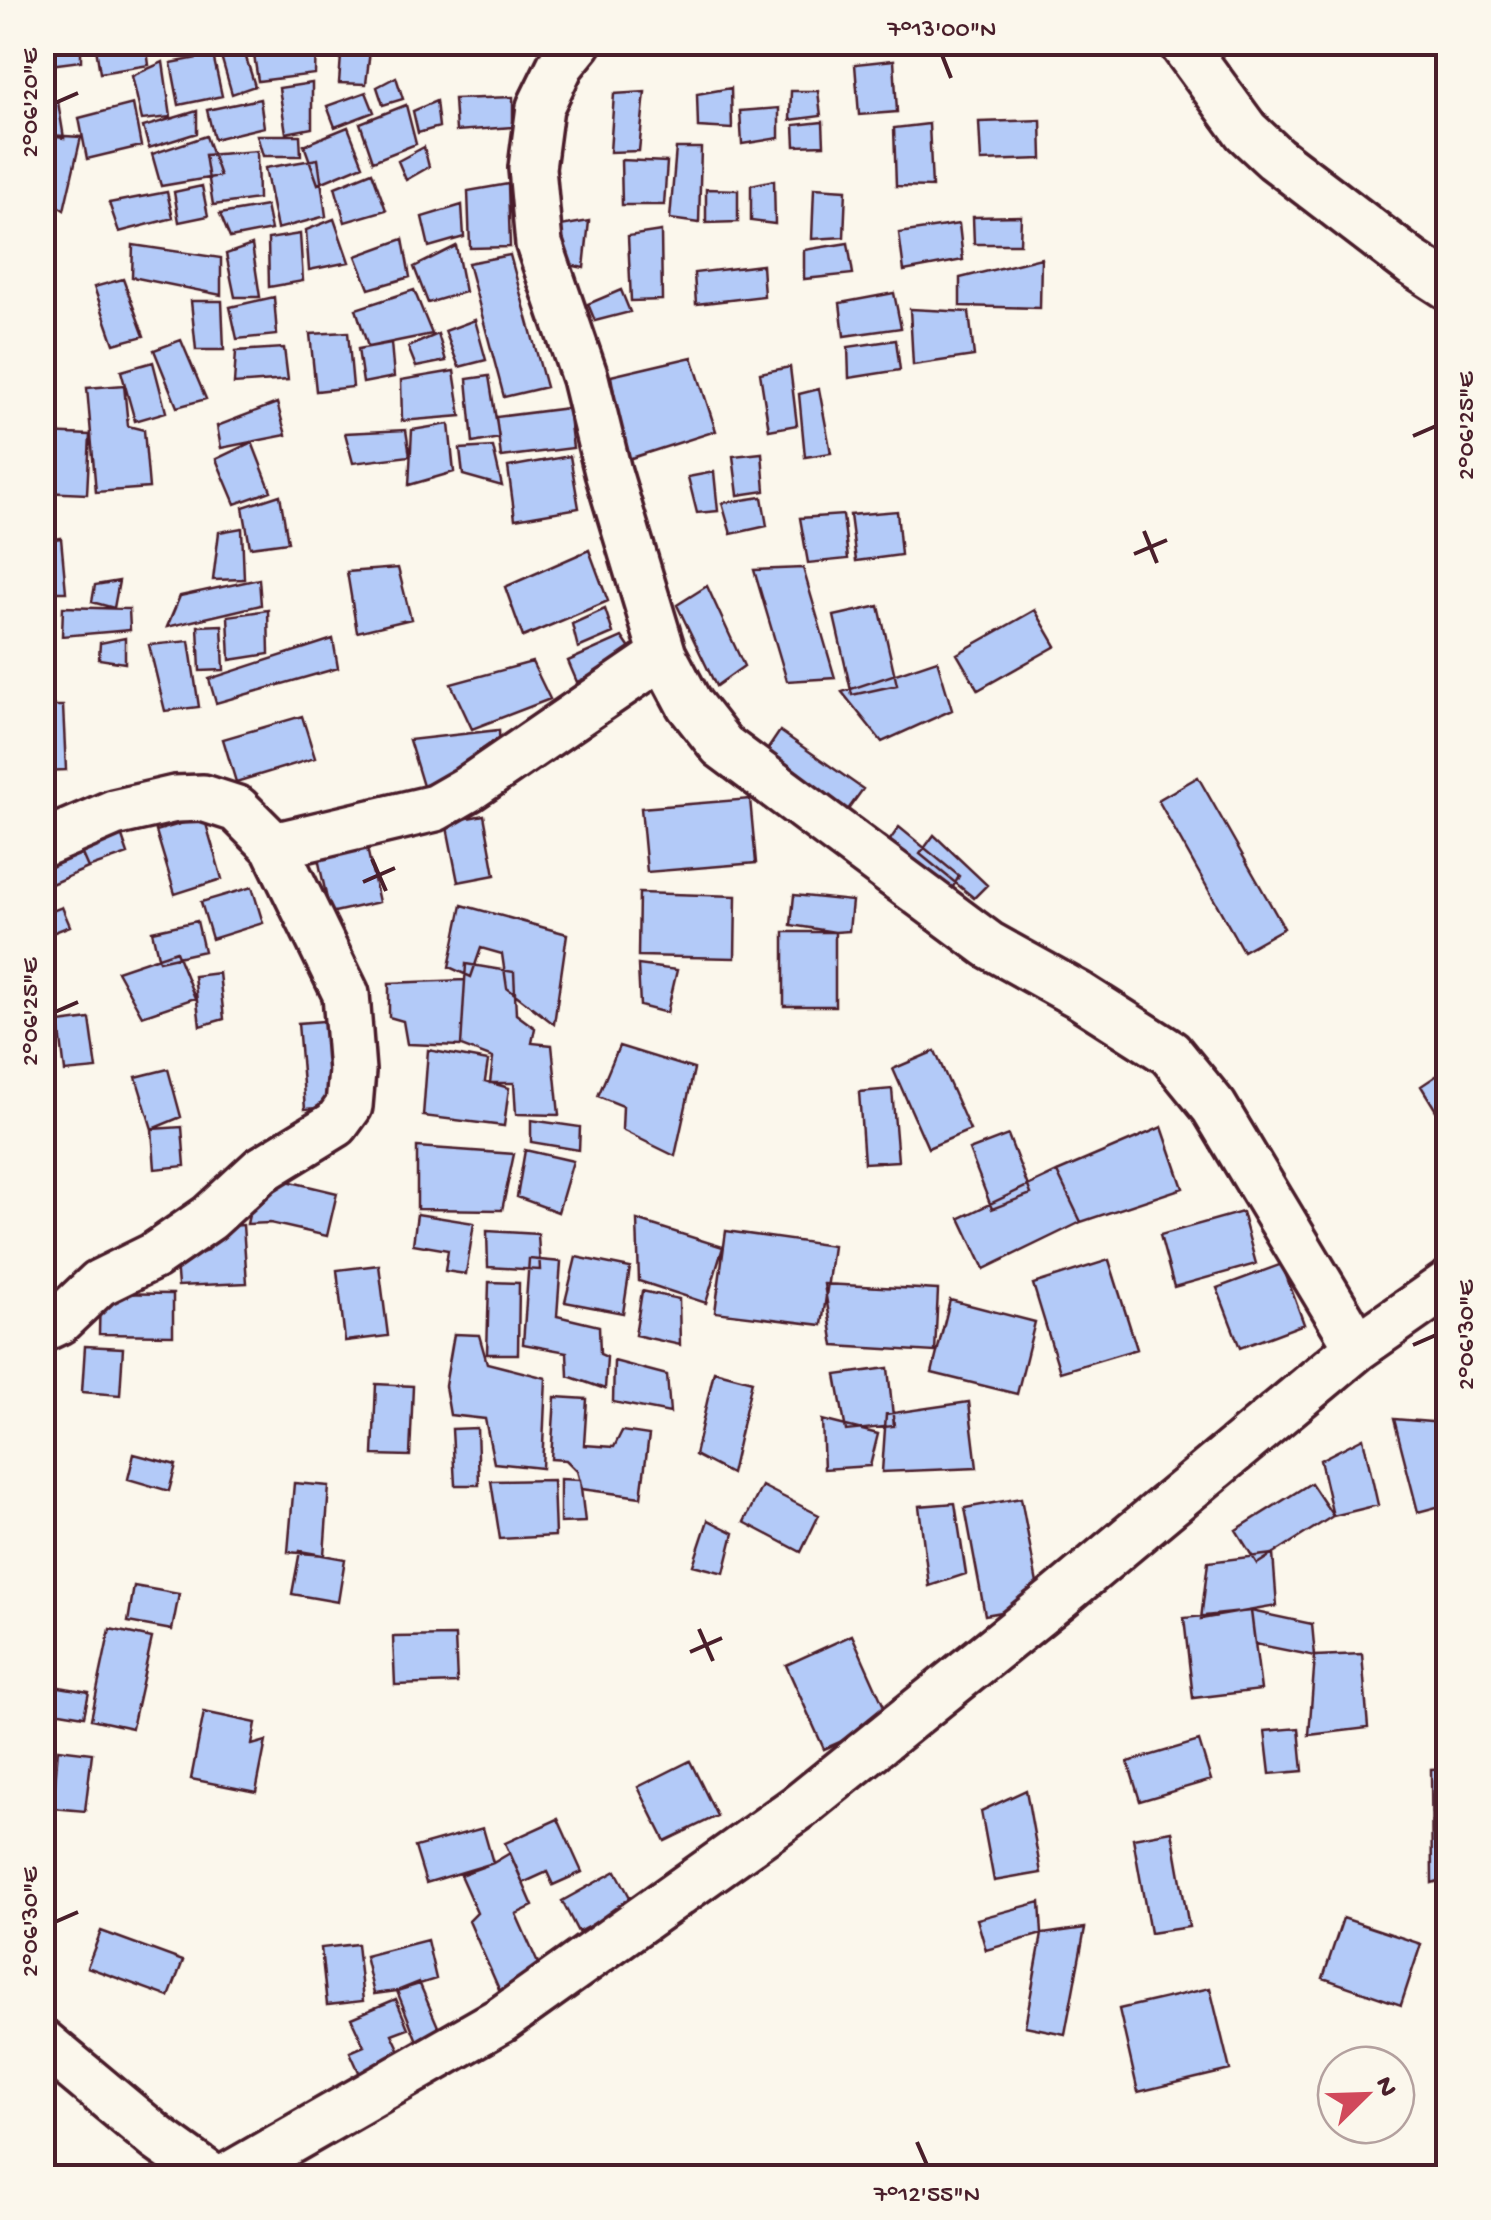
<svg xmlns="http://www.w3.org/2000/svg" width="1491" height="2220" font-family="'Gochi Hand',sans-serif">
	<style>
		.building { fill: #b3caf8; stroke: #4a1f2b; stroke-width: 2.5 }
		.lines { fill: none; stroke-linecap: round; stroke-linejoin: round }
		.minor-casing { stroke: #4a1f2b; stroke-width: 52 }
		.minor { stroke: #fbf7ec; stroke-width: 45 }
		.ticks { fill: none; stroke: #4a1f2b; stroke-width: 4 }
		.neatline { fill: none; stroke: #4a1f2b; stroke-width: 4 }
		.ticks-label { font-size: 25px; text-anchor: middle; fill: #4a1f2b }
	</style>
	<rect width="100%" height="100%" fill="#fbf7ec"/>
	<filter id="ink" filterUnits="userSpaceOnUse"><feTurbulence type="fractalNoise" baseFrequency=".01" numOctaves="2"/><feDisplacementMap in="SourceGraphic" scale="20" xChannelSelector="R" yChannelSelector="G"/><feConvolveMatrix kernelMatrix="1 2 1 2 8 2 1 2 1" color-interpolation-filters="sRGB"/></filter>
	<g filter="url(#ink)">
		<path class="building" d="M42,42h39v19l-39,5z
			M95,42h51l3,23 -49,8z
			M190,42h39l-33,11z
			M252,42h64l-1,32 -57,7z
			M342,42h29l-5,42 -27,-1z
			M243,48l12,38 -23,8 -11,-38z
			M213,55l9,41 -43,9 -8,-42z
			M894,60l3,52 -38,3 -4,-51z
			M163,62l8,55 -29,3 -10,-44z
			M396,77l7,22 -20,6 -6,-18z
			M312,83v45l-26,5 -7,-45z
			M731,88l1,41 -34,-2 -1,-33z
			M791,91h27l3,25 -31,4z
			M366,92l8,20 -39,15 -8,-21z
			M645,92l-6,59 -29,1 4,-58z
			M513,97v30l-57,4 -2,-32z
			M260,99l4,28 -50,12 -7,-29z
			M436,101l3,26 -21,6 -5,-22z
			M58,102l6,36 -22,-3v-32z
			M133,104l8,42 -54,13 -8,-41z
			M406,105l10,39 -43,17 -13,-38z
			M779,108v30l-37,6 -2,-33z
			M197,111v22l-48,15 -6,-21z
			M1041,120l1,39 -61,2 -2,-39z
			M823,122l1,23 -29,1 -1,-21z
			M929,124l3,63 -36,-1 -2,-58z
			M348,127l15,38 -45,19 -14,-39z
			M47,135l34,2 -17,73 -22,-14v-37z
			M257,135h43l1,21h-38z
			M206,136l14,40 -59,10 -9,-32z
			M424,147l5,20 -23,13 -8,-19z
			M676,148h25l-2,75 -29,-4z
			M257,151l1,48 -45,6 -8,-50z
			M318,159l8,57 -49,13 -12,-61z
			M621,160l46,2 -3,43h-42z
			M372,172l14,38 -41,12 -10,-35z
			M774,180l1,44 -24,-3v-36z
			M508,184l2,63 -40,1 -2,-57z
			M202,186l6,30 -29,6 -5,-30z
			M814,188l32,2 -2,47 -32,2z
			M706,189l32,1v32l-32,1z
			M167,192l6,26 -54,14 -10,-29z
			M462,205l2,32 -35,10 -7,-30z
			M266,206l5,24 -41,8 -10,-24z
			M1021,216l-1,28h-46l-1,-27z
			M334,219l15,43 -40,8 -3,-40z
			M589,221l-5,47 -15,-3 -14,-38z
			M959,224l4,36 -59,11 -5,-38z
			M661,231l1,69 -31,1 -3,-65z
			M300,234l3,47 -34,6 -1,-48z
			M403,239l7,38 -41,12 -13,-33z
			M848,243l5,31 -49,5v-29z
			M133,245l88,13v37l-89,-18z
			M252,245l8,52h-25l-9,-43z
			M456,246l9,46 -37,11 -14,-36z
			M510,255l36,132 -42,10 -36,-134z
			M1041,258l-1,50 -80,-2v-28z
			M762,265l2,31 -68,8 -2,-31z
			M123,279l21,57 -30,8 -20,-57z
			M414,290l18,44 -64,13 -12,-38z
			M621,290l9,22 -35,9 -7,-17z
			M894,293l7,35 -57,8 -4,-33z
			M274,297l3,38 -40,4 -7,-32z
			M191,301h31l2,49h-28z
			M910,309l59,3 5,44 -61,9z
			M475,320l11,40 -27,7 -14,-36z
			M348,332l5,55 -37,4 -6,-57z
			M438,334l8,27 -30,6 -8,-20z
			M181,340l25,59 -29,8 -23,-57z
			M896,340l4,30 -51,8 -1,-31z
			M391,343l3,34 -31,6 -5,-34z
			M284,348l4,32 -54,4 2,-33z
			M692,357l24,74 -91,29 -14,-84z
			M153,362l13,50 -31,9 -14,-50z
			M790,367l7,58 -28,5 -9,-57z
			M454,371l7,45 -59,5 -1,-41z
			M489,376l10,62 -26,5 -6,-64z
			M124,385l4,41 16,4 5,58 -53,4 -9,-104z
			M819,389l12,64 -26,4 -6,-63z
			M277,403l9,32 -65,13 -4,-22z
			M568,408l5,40 -72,9 -5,-40z
			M449,424l5,48 -45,13 3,-55z
			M406,430l4,26 -57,7 -8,-30z
			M45,433l45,2 -3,59 -45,-2z
			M252,442l19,49 -36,13 -19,-45z
			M493,447l9,39 -39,-11 -3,-26z
			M762,453l3,38 -27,4 -5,-39z
			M570,456l9,52 -64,11 -7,-52z
			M714,472l4,39 -21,2 -9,-36z
			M280,495l8,47 -38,5 -7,-40z
			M762,497l5,29 -36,8 -9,-31z
			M897,511l4,44 -45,6 -6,-46z
			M843,515l5,44 -40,4 -8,-45z
			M242,528l2,51 -31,1 6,-48z
			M61,538l5,54h-24v-51z
			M589,550l19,51 -85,36 -18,-50z
			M398,568l13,51 -54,13 -10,-60z
			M803,568l32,110 -48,3 -33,-111z
			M259,579l2,26 -94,22 13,-31z
			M119,581l-5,27 -22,-6 3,-17z
			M707,586l37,80 -28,20 -39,-81z
			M879,606l18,79 -45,10 -18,-79z
			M63,607l66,2 1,21 -68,6z
			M605,609l8,24 -35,15 -6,-24z
			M268,610l1,44 -39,6 -2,-44z
			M1035,610l21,36 -78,44 -21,-36z
			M222,625l2,45 -24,1 -2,-45z
			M622,637l13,19 -58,26 -9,-21z
			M125,638v25l-26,-4 1,-16z
			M333,639l5,29 -122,35 -7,-24z
			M189,641l10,66 -34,4 -16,-66z
			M937,660l15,50 -70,32 -40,-50z
			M532,662l18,37 -78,30 -21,-45z
			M42,706h21l3,64 -24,1z
			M302,716l13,42 -79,24 -13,-43z
			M499,730l1,26 -77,30 -14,-46z
			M780,731l83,58 -24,33 -82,-57z
			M1198,777l86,151 -41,23 -85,-151z
			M750,799l6,64 -109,9 -6,-64z
			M484,815l11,60 -37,7 -12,-60z
			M204,817l18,62 -47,15 -19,-63z
			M899,827l60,49 -18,33 -60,-56z
			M119,828l9,26 -40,14 -10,-23z
			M934,835l53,50 -13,13 -54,-44z
			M78,845l10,23 -46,20v-27z
			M367,848l12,54 -49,11 -12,-55z
			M252,887l11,36 -51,16 -11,-37z
			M639,893l97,3 -1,62 -97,-2z
			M794,895l58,6 -3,30 -14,1 -44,-7z
			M462,905l105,29 -13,90 -47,-36 -5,-34 -21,-6 -10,29 -22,-10z
			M62,907l8,19 -28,11v-22z
			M197,921l7,30 -45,10 -7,-30z
			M784,932h51v74h-51z
			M176,951l19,47 -53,18 -25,-45z
			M466,964l48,8 2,42 19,14 -3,15 20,2 7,70 -43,-1 -2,-31h-24l3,-25 -32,-12z
			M638,965l39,5 -10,43 -27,-7z
			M219,973l5,46 -24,7 -6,-50z
			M465,980l-4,66 -54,-2 -4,-23 -14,-4v-34z
			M90,1019l7,50 -32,3 -6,-49z
			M336,1020l7,86 -38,3 -7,-86z
			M619,1046l75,23 -19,87 -53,-26 1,-24 -25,-10z
			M428,1050l60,11 -3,20 24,7 -5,38 -81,-10z
			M935,1051l35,79 -42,18 -35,-79z
			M1448,1068v62l-27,-44z
			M168,1069l13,48 -29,12 -16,-52z
			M892,1089l6,72 -34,2 -5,-71z
			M531,1120l49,7 -1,23 -48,-8z
			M182,1127l3,39 -30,3 -3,-40z
			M1162,1127l21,61 -102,34 -24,-50z
			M1008,1135l23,59 -39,15 -23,-59z
			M417,1147l97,7 -12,56 -85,-1z
			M525,1150l48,11 -15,51 -41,-15z
			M1057,1172l24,50 -97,47 -24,-51z
			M258,1174l79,19 -10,43 -57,-13 -23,1z
			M1242,1212l14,52 -82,23 -14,-52z
			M417,1214l57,9 -8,51 -21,-3 3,-21 -35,-6z
			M637,1220l86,27 -17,56 -67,-22z
			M243,1225l4,58 -69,3 -2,-25 31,-10 -1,-23z
			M487,1231l51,3 2,36 -52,-3z
			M726,1231l107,15 -11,79 -107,-13z
			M576,1257l54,11 -7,45 -58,-11z
			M529,1259l32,3 -4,54 42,10 1,28 7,3 -2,32 -37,-13 -1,-24 -44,-8z
			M1109,1260l28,89 -77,23 -27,-88z
			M1282,1264l22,60 -64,24 -23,-60z
			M379,1265l9,71 -43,5 -8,-71z
			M489,1282l30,1 -1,71h-31z
			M824,1284l114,6 -3,62 -101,-6z
			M642,1291l37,8 1,46 -45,-10z
			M100,1293l73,1v41l-74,-1z
			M950,1300l85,22 -18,72 -85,-21z
			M454,1334l25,1 8,28 59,15 -4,90 -48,-5 -9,-44 -35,-4 -5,-29z
			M85,1346l38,2 -3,47 -38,-3z
			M614,1361l53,14 3,38 -57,-11z
			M888,1368l6,58 -48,5 -10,-56z
			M714,1371l38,10 -21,93 -36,-19z
			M376,1384l37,2 -3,70 -37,-1z
			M555,1397l32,2 -3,46 30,2 8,-16 27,4 -8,62 -59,-8 -5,-18 -11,-11 -15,-1z
			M969,1402l8,66 -95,4 4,-58z
			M1394,1419l49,4 5,22v59l-30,8z
			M822,1420l56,14 -8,32 -46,3z
			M477,1428l2,57h-24l-3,-56z
			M1363,1438l15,67 -45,11 -13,-56z
			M134,1454l42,11 -7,26 -41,-12z
			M560,1479l20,1 5,42 -25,1z
			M553,1480l2,56 -55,3 -9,-58z
			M294,1483l35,3 -5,69 -36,-3z
			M1311,1483l22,33 -76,48 -21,-34z
			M762,1486l57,29 -18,37 -57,-30z
			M1021,1498l20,107 -56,10 -20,-107z
			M955,1503l11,71 -37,12 -10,-80z
			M708,1520l26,13 -10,40 -31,-8z
			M300,1551l45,8 -7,43 -46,-8z
			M1273,1554l4,52 -76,13 7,-57z
			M134,1586l45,8 -7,36 -44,-8z
			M1443,1588h5v35l-11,-2z
			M1251,1611l10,79 -68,8 -9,-80z
			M1251,1611l61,13 3,32 -60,-12z
			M110,1629l42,9 -20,90 -41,-9z
			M852,1635l38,85 -66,29 -38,-84z
			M455,1636l2,47 -62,2 -2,-48z
			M1362,1654l6,74 -59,7 6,-79z
			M42,1684l47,8 -5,24 -42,-7z
			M204,1712l52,11 -4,22 14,-4 -10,51 -65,-13z
			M1299,1728l4,43 -33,3 -5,-43z
			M1199,1741l12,39 -71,21 -12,-39z
			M58,1749l34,4 -7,58 -32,-3z
			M690,1761l27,55 -52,25 -27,-54z
			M1448,1768v110l-16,5 -1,-114z
			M1026,1790l15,83 -47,8 -13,-70z
			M558,1819l24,53 -29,13 -6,-13 -24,11 -18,-40z
			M483,1828l10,35 -67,20 -11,-36z
			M1172,1831l17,96 -39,6 -17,-95z
			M510,1853l23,53 -17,8 28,63 -42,19 -33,-75 8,-8 -17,-38 33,-12z
			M616,1871l17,32 -55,29 -16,-31z
			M1040,1902l2,32 -56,16 -9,-31z
			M1343,1918l78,26 -20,61 -78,-27z
			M1085,1928l-20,106 -40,-8 17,-92z
			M101,1931l82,30 -14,36 -82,-30z
			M427,1940l9,39 -39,12 -23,3 -9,-38z
			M357,1944l6,57 -36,4 -6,-57z
			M419,1982l23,54 -23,10 -22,-55z
			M1210,1988l20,82 -92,22 -19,-83z
			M396,1999l12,29 -16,6 10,21 -42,19 -10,-22 14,-6 -13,-28z"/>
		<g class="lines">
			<g class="minor-casing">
				<path id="minor" d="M579,42l-18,22 -21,43 -8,61 7,76 46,134 23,94 55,183 26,49 33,42 267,199 90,50 91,58 44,54 144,240
					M1181,42l65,89 29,27 136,104 37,24
					M42,844l72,-31 61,-14 28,-1 34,11 37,37 72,148 6,77 -3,35 -13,18 -75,46 -52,48 -55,38 -55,27 -40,38 -17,8
					M274,846l161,-38 33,-19 195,-134
					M42,2042l115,96 56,40
					M225,2178l276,-158 298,-213 261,-211 298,-249 90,-63"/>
			</g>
			<use href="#minor" class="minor"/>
		</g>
	</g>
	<path class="ticks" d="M942,55l9,23M55,103l23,-10M1413,436l23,-10M1144,531l13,32M1134,554l33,-14M372,859l14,32M363,882l32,-14M55,1012l23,-10M1413,1345l23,-10M699,1629l14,32M690,1652l32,-14M55,1922l23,-10M917,2142l10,23"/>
	<rect width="1491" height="2220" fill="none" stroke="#fbf7ec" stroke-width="110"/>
	<g transform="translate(1366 2095) rotate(67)"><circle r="48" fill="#fbf7ec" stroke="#b4a19f" stroke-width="2.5"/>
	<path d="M0-8L18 38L0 25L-18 38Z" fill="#d1495b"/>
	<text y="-15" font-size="28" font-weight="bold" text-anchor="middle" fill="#4a1f2b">N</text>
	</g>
	<rect x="55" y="55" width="1381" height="2110" class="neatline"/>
	<g class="ticks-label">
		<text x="942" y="36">7°13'00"N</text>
		<text transform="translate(28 103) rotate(-90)" y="9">2°06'20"E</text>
		<text transform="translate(1464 426) rotate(-90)" y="9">2°06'25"E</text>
		<text transform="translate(28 1012) rotate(-90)" y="9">2°06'25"E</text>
		<text transform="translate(1464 1335) rotate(-90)" y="9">2°06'30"E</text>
		<text transform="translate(28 1922) rotate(-90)" y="9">2°06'30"E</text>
		<text x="927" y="2201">7°12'55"N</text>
	</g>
</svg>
